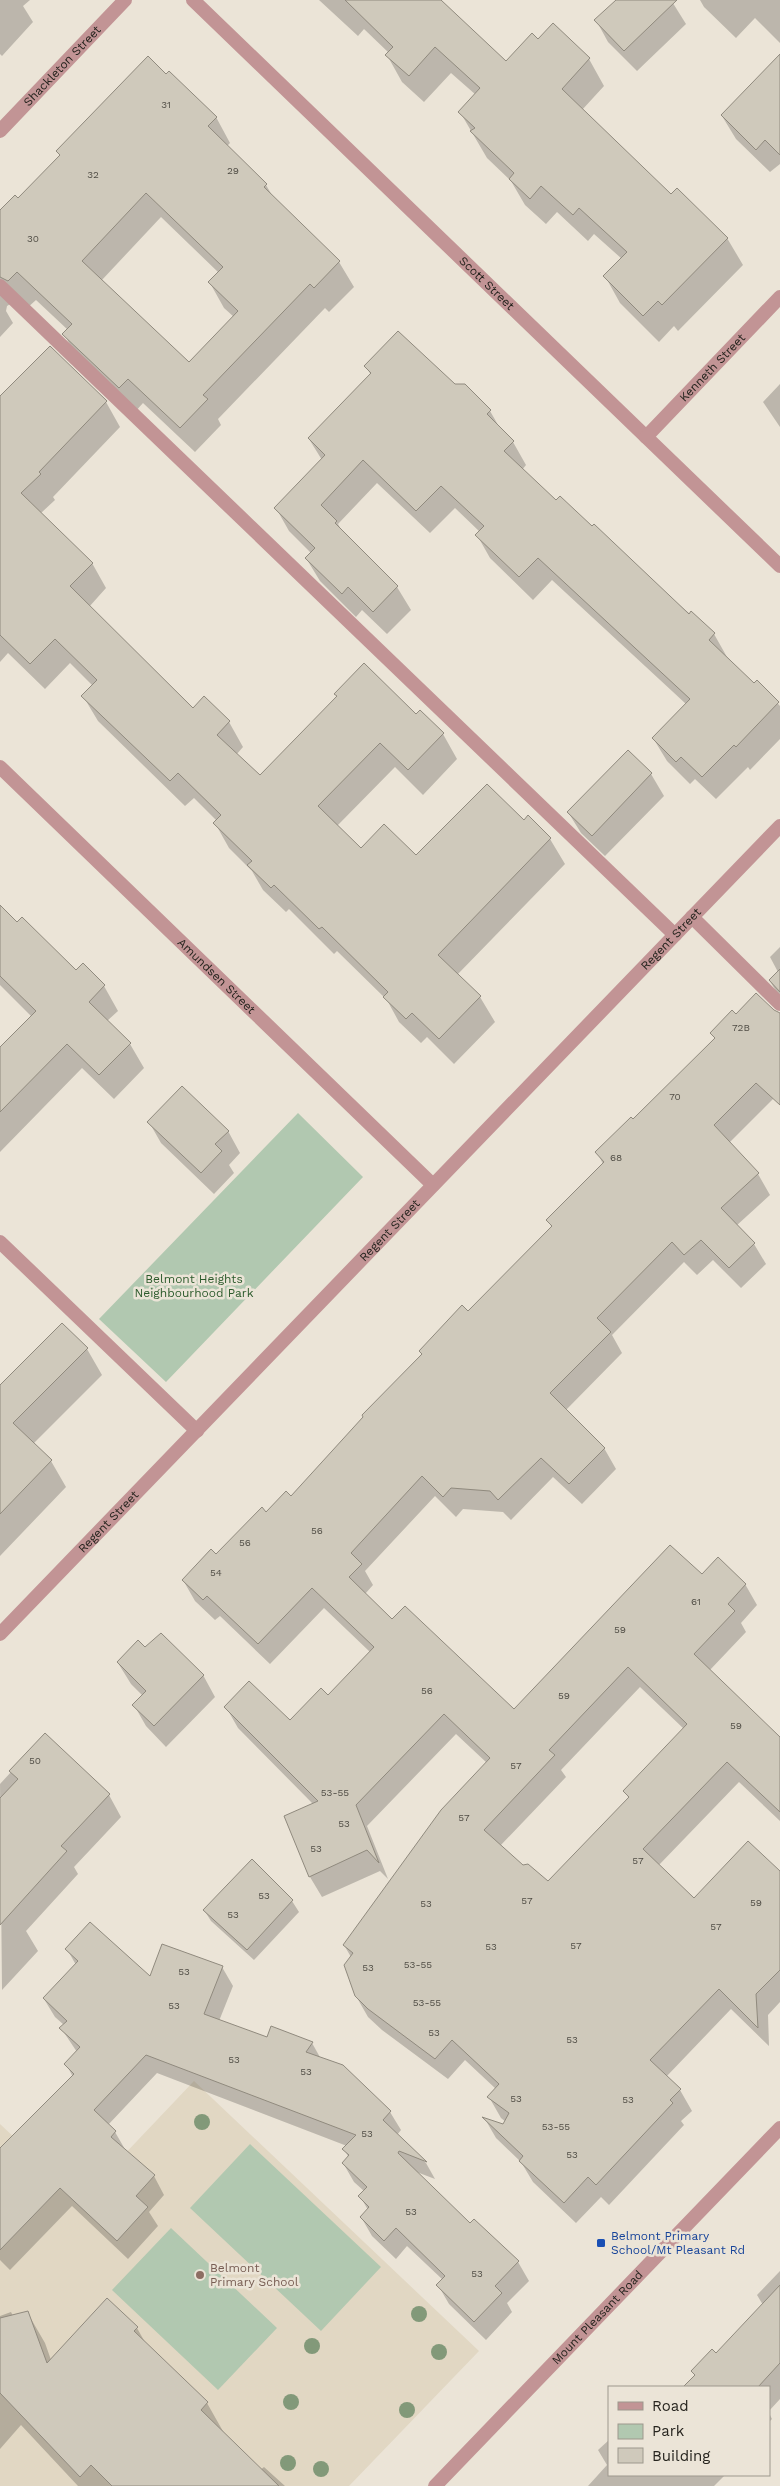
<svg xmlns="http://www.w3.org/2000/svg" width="780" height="2486" font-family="'Work Sans',sans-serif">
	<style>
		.built { fill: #e1d7c3 }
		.green { fill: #b1c8b0 }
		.shadow { fill: #0003; fill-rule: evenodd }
		.building { fill: #cfc9bb; stroke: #908a7e; fill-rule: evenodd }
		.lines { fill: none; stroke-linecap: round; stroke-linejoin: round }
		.service { stroke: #c29495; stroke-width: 14 }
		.minor { stroke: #c29495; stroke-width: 14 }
		.tertiary { stroke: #c29495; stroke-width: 14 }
		.tree { fill: #829979 }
		.transit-dot { fill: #1a4fb4; stroke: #ebe4d7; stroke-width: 2 }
		.education-dot { fill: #8d6e63; stroke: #ebe4d7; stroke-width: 2 }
		.labels { text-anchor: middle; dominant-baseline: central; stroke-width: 5; stroke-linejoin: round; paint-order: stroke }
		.number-label { font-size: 10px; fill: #514e46 }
		.street-label { font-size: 12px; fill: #27251f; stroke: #ebe4d7 }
		.park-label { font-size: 12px; fill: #2c5b2c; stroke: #ebe4d7 }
		.transit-label { font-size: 12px; fill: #164399; stroke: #ebe4d7; text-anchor: start }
		.education-label { font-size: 12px; fill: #785e54; stroke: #ebe4d7; text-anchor: start }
	</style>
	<rect width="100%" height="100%" fill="#ebe4d7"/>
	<path class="built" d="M194,2081l285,270 -130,135h-349v-362l81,76z"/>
	<path class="green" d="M298,1113l65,64 -197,205 -67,-63z
		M250,2144l131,123 -60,64 -131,-123z
		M171,2228l106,100 -59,62 -106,-100z"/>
	<path class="shadow" d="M0,0h30l-7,6 10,16 -31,34 -2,-2z
		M319,0h120l67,63 32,-22 15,-16 36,34 15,27 -22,24 89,86 56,42 16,27 -65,66 -4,-5 -15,16 -39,-39 -15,-27 17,-17 -28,-25 -6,7 -31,-29 -11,12 -21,-19 -14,-24 -24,-23 -27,-46 16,-17 -25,-22 -27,29 -22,-20 -15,-27 2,-2 -25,-24 -6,7z
		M618,0h53l15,24 -49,47 -29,-29 -12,-22z
		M700,0h80v43l-25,-25 -19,20 -32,-31z
		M780,56v108l-10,8 -34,-33 -14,-23z
		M166,75l50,42 14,26 -3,3 39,39 7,12 66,65 15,25 -25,25 -4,-4 -107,111 3,6 -26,27 -52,-49 -9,10 -56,-54 -14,-25 4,-4 -32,-30 -10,9 -14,-6 -5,3 -1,5 7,12 -13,14v-113l61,-68 -3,-5zM161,217l58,56 -9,10 14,25 10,9 -45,47 -88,-83z
		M366,367l88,18 36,26 11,19 12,12 13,23 -4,5 34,32 158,132 13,23 27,28 3,-3 23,24v33l-30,31 -2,-3 -32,32 -21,-20 -5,5 -23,-23 -14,-23 33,-34 -134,-124 -19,20 -43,-42 -13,-23 3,-3 -25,-24 -25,25 -53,-50 -39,41 5,9 54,54 14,23 -24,24 -25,-24 -6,7 -36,-36 -14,-23 5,-5 -22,-22 -13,-23 46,-48 -13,-21 62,-64z
		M780,384v43l-17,-25z
		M0,398l106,4 14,25 -67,70 2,3 -14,13 51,50 14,25 -17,19 104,102 36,13 14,25 -7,8 24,22 156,-61 27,18 14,25 -34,36 -28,-28 -58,59 24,23 55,8 108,-35 4,-5 22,22 15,25 -108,111 23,22 15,25 -41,42 -27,-27 -6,6 -22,-21 -12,-22 -50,-49 -3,3 -45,-45 -3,3 -23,-22 -11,-19 -23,-23 -14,-25 2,-2 -23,-23 -9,8 -87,-85 -15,-25 10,-10 -23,-23 -25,26 -37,-36 -8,9z
		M628,752l23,22 13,22 -59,60 -24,-23 -13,-21z
		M0,907l17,16 59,48 7,-6 21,21 14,25 -11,10 23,23 14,24 -30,31 -32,-31 -82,84v-104l32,-31 -32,-32z
		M780,947v51l-10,-17 8,-9 -8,-15z
		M780,1013v79l-51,51 29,31 12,21 -34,31 18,18 12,20 -25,24 -28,-28 -16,15 -13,-13 -72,73 10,18 -56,57 38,38 12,21 -34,35 -29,-27 -42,43 -8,-8 -40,-3 -7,8 -21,-21 -70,75 8,14 -8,9 27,27 122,89 188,-134 43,8 12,21 -16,18 5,9 -37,39 71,68v82l-41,-39 -81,84 36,34 86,-28v130l-12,13 1,31 -38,-37 -65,68 14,13 12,21 -11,10 3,4 -75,80 -8,-8 -25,26 -43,-41 -12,-20 -25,-24 -11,-19 19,7 2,-4 -5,-4 -12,-21 7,-8 -31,-29 -17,19 -66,-49 -14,-13 -12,-21 -5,-39 -7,-12 143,-182 -31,-29 -89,92 21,53 -8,-8 -58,26 -12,-20 -24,-60 28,-12 -76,-77 -12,-21 64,15 38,-26 42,-44 -46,-44 -54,56 -50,-48 -5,4 -20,-19 -12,-21 84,-66 24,-16 132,-143 -3,-4 48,-38 84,-85 -4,-8 55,-56 -6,-12 36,-31 82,-82 -3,-6 24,-17zM640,1687l44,42 -59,62 4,8 -81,84 -25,-17 -23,-20 66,-69 -5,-7z
		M149,1122l79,9 12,22 -11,12 5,8 -20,21 -53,-51z
		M87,1349l15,26 -69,69 18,17 15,26 -66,69v-169z
		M145,1649l58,26 12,22 -49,50 -20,-21 -12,-21 9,-9 -12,-12 -13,-21z
		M45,1735l64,60 12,22 -47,50 4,7 -52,57 12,20 -36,39 -2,-206z
		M252,1860l40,41 7,11 -45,48 -43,-39 -7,-11z
		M67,1949l84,29 71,-11 11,19 -14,35 49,18 44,4 9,16 69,53 11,18 -4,5 29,28 9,16 -21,-8 56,54 48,37 11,19 -22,22 5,9 -26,28 -37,-36 -11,-19 5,-5 -36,-34 -11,13 -24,-23 -11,-19 7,-7 -8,-14 4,-5 -10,-9 -11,-19 6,-5 -5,-9 3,-3 -190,-73 -49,52 7,7 11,19 28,25 10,19 -15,17 9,14 -30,33 -56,-53 -62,64 -10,-10v-110l73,-73 -7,-13 11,-12 -16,-24 3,-3 -9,-8 -11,-18 32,-34z
		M780,2271v128l-11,12v-24h-79l8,-7 -5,-8 23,-17 47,-50 -6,-10z
		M11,2312l2,4 14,-4 18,31 6,17 86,-32 9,16 61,59 17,30 36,37 4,-3 21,19h-207l-57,-61 -21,24v-133z
		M769,2413l3,6 -3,3z
		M609,2440v35h116l-11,11h-126l19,-21 -9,-15z"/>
	<path class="building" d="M345,0h96l65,61 26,-28 6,6 15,-16 37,35 -28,31 109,105 6,-6 51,50 -66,67 -4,-4 -15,15 -40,-40 24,-24 -48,-44 -6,7 -32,-29 -11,13 -21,-20 5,-6 -44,-42 5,-3 -17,-16 22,-24 -45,-41 -26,29 -24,-21 8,-8z
		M616,0h61l-53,51 -30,-31z
		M780,54v101l-15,-15 -9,10 -35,-35z
		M148,56l18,18 3,-3 48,46 -9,9 59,58 -3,3 76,74 -26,27 -4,-4 -107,111 5,4 -28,29 -52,-49 -9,9 -57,-54 10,-10 -55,-52 -9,9 -8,-4v-67l15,-15 3,3 42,-43 -4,-4zM146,193l77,74 -15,15 30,29 -49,51 -107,-101z
		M398,331l57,53h10l26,26 -4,4 27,27 -10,10 52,49 4,-4 32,30 2,-2 95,90 2,-3 24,22 -6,7 45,43 3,-3 22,22 -43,45 -2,-2 -32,32 -21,-20 -5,5 -24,-24 38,-39 -152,-141 -19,19 -44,-42 9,-9 -43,-40 -25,25 -53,-51 -42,45 16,16 -2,2 63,63 -25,26 -25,-25 -6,7 -37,-36 10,-10 -41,-40 51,-53 -17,-17 63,-65 -7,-7z
		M50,346l57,55 -68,71 2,2 -20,19 72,70 -23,23 123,122 11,-12 26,25 -13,14 43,40 77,-79 -3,-2 30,-31 52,51 4,-4 24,23 -36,37 -28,-27 -62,63 43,42 23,-24 32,31 71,-71 37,36 4,-5 23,23 -113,117 43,41 -42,43 -27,-26 -6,6 -23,-22 5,-5 -66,-65 -3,2 -45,-44 -3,3 -24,-23 5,-4 -39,-38 8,-8 -43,-42 -8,8 -89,-85 16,-16 -42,-41 -25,25 -30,-29v-239z
		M628,750l24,23 -60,63 -25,-24z
		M0,905l17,17 5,-5 54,53 7,-7 22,22 -16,17 42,41 -32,32 -32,-31 -67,68v-65l36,-36 -36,-35z
		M780,969v23l-11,-12z
		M756,993l18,17 6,3v92l-24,-22 -42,42 45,48 -38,35 34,35 -26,25 -28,-28 -17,15 -12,-13 -75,76 14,14 -61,61 55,55 -36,36 -28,-26 -43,42 -8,-9 -39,-3 -8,9 -21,-21 -71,77 11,11 -13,13 43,42 13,-13 109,103 156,-164 32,29 16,-17 28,27 -18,20 7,7 -41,43 86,83v75l-53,-50 -84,87 51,49 54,-57 32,30v99l-24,24 2,34 -39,-39 -69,71 31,29 -11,11 3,3 -77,82 -8,-8 -24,26 -45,-42 4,-5 -41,-39 21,7 6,-11 -22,-16 12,-13 -47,-44 -17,19 -67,-50 -13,-13 -11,-31 9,-12 -10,-8 98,-135 49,-52 -46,-44 -88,91 23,58 -12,-13 -58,27 -25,-61 34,-15 -94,-94 25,-26 41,39 31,-32 7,7 46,-48 -62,-59 -54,56 -51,-48 -4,4 -21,-20 29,-31 5,5 46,-47 4,5 20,-21 5,5 72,-79 -1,-2 60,-61 -3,-3 43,-46 6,6 84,-85 -6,-6 58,-58 -9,-10 36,-35 2,2 82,-81 -5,-5 22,-23 4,4zM628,1667l59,57 -64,67 6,6 -81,84 -20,-17 -5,1 -39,-35 71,-75 -6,-5z
		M182,1086l47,45 -14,13 7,7 -21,22 -54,-51z
		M62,1323l26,25 -75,75 39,37 -52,54v-129z
		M161,1633l43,42 -50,51 -22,-21 14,-14 -29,-29 21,-22 7,7z
		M45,1733l65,61 -49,52 6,5 -67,74v-127l18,-19 -9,-8z
		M252,1859l41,41 -46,50 -44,-40z
		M90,1922l60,54 12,-32 61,22 -19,48 63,23 4,-11 42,16 -7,10 37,13 48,46 -8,9 44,42 -28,-11 -1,2 72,70 4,-4 45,42 -24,25 7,7 -28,29 -38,-37 9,-9 -49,-48 -12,13 -24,-24 9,-10 -11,-11 9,-9 -25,-24 7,-8 -7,-6 14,-14 -210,-80 -52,55 22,21 -5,6 44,38 -19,21 12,11 -31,34 -57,-53 -60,62v-102l74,-74 -10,-10 16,-17 -21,-19 8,-7 -24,-23 35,-37 -13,-12z
		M780,2285v78l-22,24h-75l12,-12 -4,-4 21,-22 4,4z
		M107,2298l31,29 -4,4 74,71 -7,8 78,76h-167l-21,-21 -11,12 -80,-84v-75l28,-7 19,52z"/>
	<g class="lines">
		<path class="service" d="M0,286l675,649
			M692,917l88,87
			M0,1242l197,189"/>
		<g class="minor">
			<path id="s1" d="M193,0l587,566"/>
			<path id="s2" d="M0,131l125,-131"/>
			<path id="s3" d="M646,437l134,-140"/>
			<path id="s4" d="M0,767l433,418"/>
			<path id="s5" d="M0,1634l780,-808"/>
		</g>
		<path class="tertiary" id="s6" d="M435,2486l345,-358"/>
	</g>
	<g class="tree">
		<circle cx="202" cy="2122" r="8"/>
		<circle cx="419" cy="2314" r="8"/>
		<circle cx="312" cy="2346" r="8"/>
		<circle cx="439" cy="2352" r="8"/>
		<circle cx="291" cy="2402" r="8"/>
		<circle cx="407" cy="2410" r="8"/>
		<circle cx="288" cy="2463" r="8"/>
		<circle cx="321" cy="2469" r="8"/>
	</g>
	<rect class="transit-dot" x="596" y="2238" width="10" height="10" rx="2.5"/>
	<circle class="education-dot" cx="200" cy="2275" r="5"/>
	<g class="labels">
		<g class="number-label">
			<text x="166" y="104">31</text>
			<text x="233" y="170">29</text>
			<text x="93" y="174">32</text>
			<text x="33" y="238">30</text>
			<text x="741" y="1027">72B</text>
			<text x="675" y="1096">70</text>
			<text x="616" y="1157">68</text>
			<text x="317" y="1530">56</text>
			<text x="245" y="1542">56</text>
			<text x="216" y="1572">54</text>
			<text x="696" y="1601">61</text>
			<text x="620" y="1629">59</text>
			<text x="427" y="1690">56</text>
			<text x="564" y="1695">59</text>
			<text x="736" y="1725">59</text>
			<text x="35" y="1760">50</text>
			<text x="516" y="1765">57</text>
			<text x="335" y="1792">53-55</text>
			<text x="464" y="1817">57</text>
			<text x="344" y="1823">53</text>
			<text x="316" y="1848">53</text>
			<text x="638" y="1860">57</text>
			<text x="264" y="1895">53</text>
			<text x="527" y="1900">57</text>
			<text x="756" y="1902">59</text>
			<text x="426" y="1903">53</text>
			<text x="233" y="1914">53</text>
			<text x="716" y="1926">57</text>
			<text x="576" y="1945">57</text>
			<text x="491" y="1946">53</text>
			<text x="418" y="1964">53-55</text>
			<text x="368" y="1967">53</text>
			<text x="184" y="1971">53</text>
			<text x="427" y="2002">53-55</text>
			<text x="174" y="2005">53</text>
			<text x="434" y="2032">53</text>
			<text x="572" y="2039">53</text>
			<text x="234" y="2059">53</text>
			<text x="306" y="2071">53</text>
			<text x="516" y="2098">53</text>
			<text x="628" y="2099">53</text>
			<text x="556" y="2126">53-55</text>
			<text x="367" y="2133">53</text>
			<text x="572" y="2154">53</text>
			<text x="411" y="2211">53</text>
			<text x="477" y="2273">53</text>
		</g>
		<g class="street-label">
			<text stroke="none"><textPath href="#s2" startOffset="90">Shackleton Street</textPath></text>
			<text stroke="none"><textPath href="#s1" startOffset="408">Scott Street</textPath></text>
			<text stroke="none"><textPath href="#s3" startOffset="96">Kenneth Street</textPath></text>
			<text stroke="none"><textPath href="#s5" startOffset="966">Regent Street</textPath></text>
			<text stroke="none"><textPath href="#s4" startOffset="301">Amundsen Street</textPath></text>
			<text stroke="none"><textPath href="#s5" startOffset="561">Regent Street</textPath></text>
			<text stroke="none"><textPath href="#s5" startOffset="156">Regent Street</textPath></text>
			<text stroke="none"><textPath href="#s6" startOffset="234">Mount Pleasant Road</textPath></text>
		</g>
		<g class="park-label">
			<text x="194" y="1279">Belmont Heights<tspan x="194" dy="14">Neighbourhood Park</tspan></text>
		</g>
		<g class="transit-label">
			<text x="611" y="2236">Belmont Primary<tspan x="611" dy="14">School/Mt Pleasant Rd</tspan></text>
		</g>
		<g class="education-label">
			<text x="210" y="2268">Belmont<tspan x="210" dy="14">Primary School</tspan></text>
		</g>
	</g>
	<rect x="608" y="2386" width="162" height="90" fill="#ebe4d7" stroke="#9d988d"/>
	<rect x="618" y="2402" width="25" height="8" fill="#c29495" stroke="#9d988d"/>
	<text x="652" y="2411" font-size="15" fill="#27251f">Road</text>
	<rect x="618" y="2424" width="25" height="15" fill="#b1c8b0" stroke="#9d988d"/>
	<text x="652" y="2436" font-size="15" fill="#27251f">Park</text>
	<rect x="618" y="2448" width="25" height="15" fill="#cfc9bb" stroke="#9d988d"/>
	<text x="652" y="2461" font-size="15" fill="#27251f">Building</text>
</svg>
